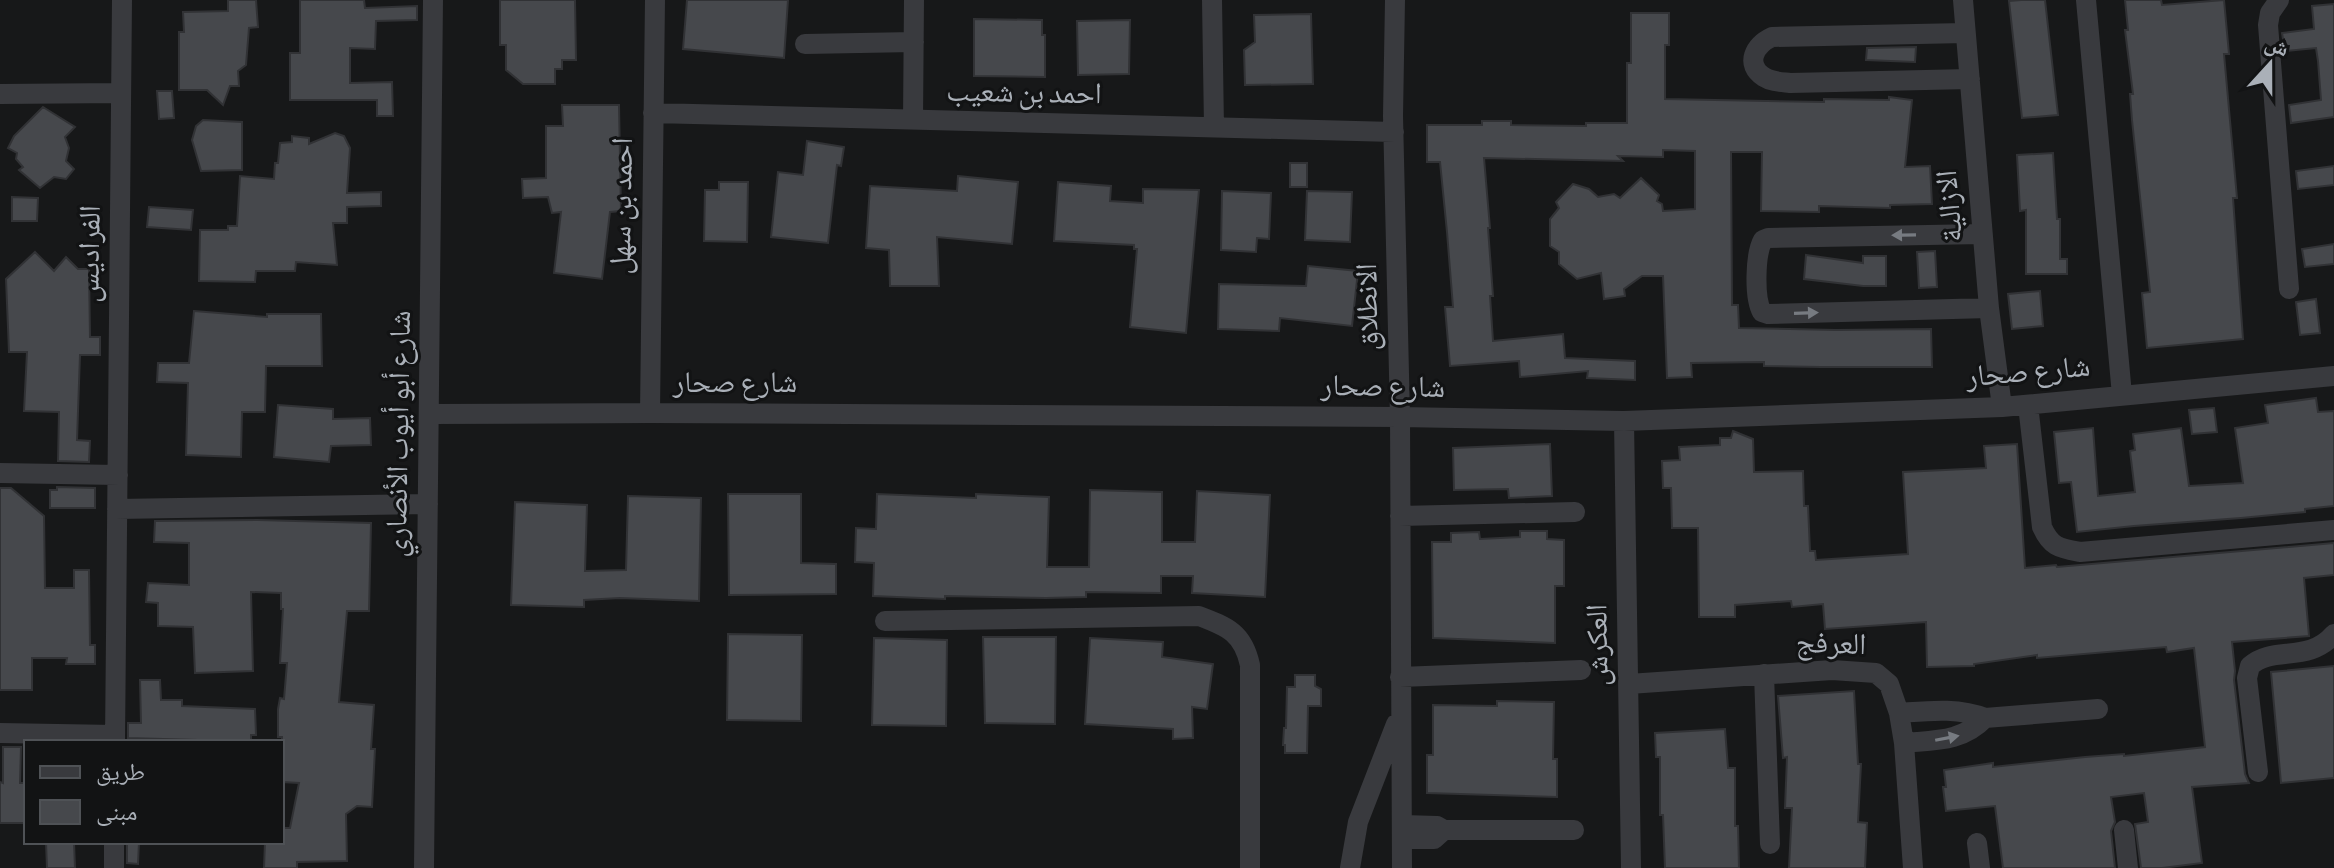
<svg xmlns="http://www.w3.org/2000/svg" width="2334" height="868" font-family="'Sofia Sans Condensed','Noto Naskh Arabic',sans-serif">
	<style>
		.building { fill: #46484c; stroke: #313235; stroke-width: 2 }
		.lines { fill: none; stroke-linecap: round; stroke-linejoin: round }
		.minor { stroke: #393a3e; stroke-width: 20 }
		.oneway { fill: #777b81 }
		.labels { text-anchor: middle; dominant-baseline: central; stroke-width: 6; stroke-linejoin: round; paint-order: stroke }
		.street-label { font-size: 30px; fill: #aab0b8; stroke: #121314 }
	</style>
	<rect width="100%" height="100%" fill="#171819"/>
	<path class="building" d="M228,0h28l2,27 -9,1 -3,37 -8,6 1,15h-9l-7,19 -16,-15h-28v-58h5l-1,-20 45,-1z
		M300,0h64l1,8 52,-2v14l-41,1 -1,28 -25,-1v35l42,-1 1,34h-16v-16h-87v-47h10z
		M500,0h75l1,60h-14v9h-7v15h-32l-17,-14v-25h-6z
		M687,0h101l-4,58 -101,-9z
		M2021,0h24l13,115 -36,3 -13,-117z
		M2125,0h36l1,5 62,-5 5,54h-5l13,144h-4l10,141 -96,9 -5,-55 8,-1 -18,-172 -2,-26h3l-8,-64h3z
		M2334,4v113l-43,6 -2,-18 32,-5 -3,-39 -2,-13 -31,3 -3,-18 32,-4 -2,-23z
		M1631,13h38v32h-4v54l159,3v-3l65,1v-3l23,3 -7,67 25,-1 2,38 -42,1v3l-71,-2v6l-58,-1 1,-59h-31l1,153h6l1,23 97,2 95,-1 1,38h-111l-57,-1v-4l-73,1 1,14 -25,1 -4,-102h-21l-18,13 1,7 -21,3 -3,-26 -24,6 -18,-15v-12l-9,-6v-27l9,-11 -3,-6 17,-18 16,5 9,8 16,-3 6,4 21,-20 18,17 -2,6 5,3 1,7 32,-2v-58l-32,-1v7l-45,-1 5,5 -139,-3 6,70h-2l5,68h-3l3,45 70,-7 2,24 70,3v19l-48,-2 1,-7 -68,6 -1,-16 -69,5 -5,-59h8l-6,-75 -7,-70h-13v-37h55v-4h29v4l75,1v-3h41v-60h4z
		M1311,14l2,70 -68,1 -1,-35 11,-8 -1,-27z
		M974,19l68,1v15h3v42l-71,-1z
		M1130,20l-1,54 -51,1 -1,-54z
		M1916,47l-1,15 -49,-2 1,-12z
		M157,91h15l2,27 -15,1z
		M562,105h57l2,106 -11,1 -8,67 -48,-6 7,-61 -9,1 -4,-16 -25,1 -1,-19 24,-1v-52h17z
		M43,107l32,20 -10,10 4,11 -3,13 8,8 -8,10 -12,-2 -14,11 -21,-18 4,-3 -7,-8 1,-6 -9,-5 6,-12z
		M203,120l39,2v48l-41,1 -9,-31 4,-14z
		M335,133l9,3 6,12 -3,45 34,-1v14l-34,1v16h-14l4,42 -41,-3 -1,9h-39l-1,11 -56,-1 1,-51h28v-4h9l3,-50 34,3 1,-16h3l2,-20 12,-1v-6l17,2v6z
		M807,141l37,6 -3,19 -4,-1 -9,78 -57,-6 7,-65 25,3z
		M2053,153l4,66h3v40h7v15h-41v-64l-6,1 -3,-56z
		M1290,163h17v24h-17z
		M2334,166v19l-36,4 -2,-18z
		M958,176l60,6 -6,62 -75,-7 2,49h-49l-1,-36 -23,-2 4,-62 87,5z
		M719,182h29l-1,60 -43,-1 1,-51h14z
		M1058,182l53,4 -1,15 33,2v-14l56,1 -13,143 -56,-6 7,-78h-3v-4l-80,-4z
		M1222,191l49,2 -2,46 -12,-1 -1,14 -35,-2z
		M1307,191l45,1 -2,50 -45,-2z
		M12,197l26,1 -1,23h-25z
		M149,207l44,3 -2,20 -44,-3z
		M2334,244v20l-29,3 -3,-18z
		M1935,251l2,36 -18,1 -2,-36z
		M35,252l19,19 12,-14 12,12h11l1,68h10v18h-20l-3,85 13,1 -1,21 -31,-1 1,-49 -35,-1 3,-59h-18l-3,-73z
		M1806,255l57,8v-7h23v30h-23l-59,-7z
		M1308,266l50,5 -6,55 -72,-8 -1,13 -61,-2 1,-45 87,2z
		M2040,291l3,35 -31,3 -4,-35z
		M2316,299l4,34 -20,2 -4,-33z
		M194,311l73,6v-3h54l1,52h-56l-1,46h-23l-1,45 -55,-2 2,-72 -31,-1 1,-19h31z
		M2316,398l2,14 16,-1v95l-29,3v3l-64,6 -107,8 -57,6 -6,-50 -12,1 -5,-51 39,-4 5,68 37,-4 -5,-41 5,-1 -2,-16 48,-6 8,58 54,-3 -8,-55 33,-5 -3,-18z
		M278,405l55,4v10l37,-1 1,27 -40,1 -2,16 -55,-5z
		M2214,408l3,24 -25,2 -3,-24z
		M1733,431l20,8 1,33 49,-1 1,35h4l2,45h5l1,9 92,-6 -5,-82 83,-4 -2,-22 33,-2 8,124 31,-3 1,2 277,-24v32l-30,3 5,58 -77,6 3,29 -1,9 11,94 4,9 -57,4 10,76 -40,5h-21l-6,-44 13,-2 -4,-29 -33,4 4,25 -4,9 4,37h-112l-8,-62 -49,5 -3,-24h3l-2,-17 49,-7v4l92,-10 39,-3v2l81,-9 -11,-99 -27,4 -1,-5 -129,11v-3l-63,9v2l-47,1 -1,-45 -101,7 -2,-25 -31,3 -1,-6 -56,4v12h-36l-1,-89h-26l-1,-40h-8l-1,-27 18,-1 -1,-13 41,-2v-7h11z
		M1550,444l2,52 -43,2 -1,-9 -54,1 -1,-42z
		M57,487l38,1v20h-45v-18h7z
		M0,488h11l33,28 1,72h29v-18h15l1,75h5v19h-29l1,-6h-35v32h-32z
		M1090,490l72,2v50h33l2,-51 73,4 -5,102 -73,-4 1,-17h-32v17l-75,-1v5l-40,1 -101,-2v3l-72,-3 1,-33 -19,-1 1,-34 20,1 1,-35 99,4v-4l73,3 -2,70h42z
		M728,494h73v69l35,1v30l-107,1z
		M628,496l73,2 -2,103 -79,-3 -36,2v7l-73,-2 4,-103 72,3 -2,66 41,-1z
		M258,520l113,3 -2,88h-22l-8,91 35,3 -3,44h4l-3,58 -15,-1 -11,8 1,47 -50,1v6h-33l1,-26h17v-14h8l9,-45 -17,-1v-45h-4v-28l2,-11 4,1 3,-36h-7l3,-54h-2v-16l-30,-1 2,79 -58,2 -2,-46 -35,-1v-23l-12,-1 2,-19 41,2v-42l-35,-1 1,-21z
		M1520,531h27v8l17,1v46h-9v57l-122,-5 -1,-96h19v-9l28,-1 1,7 40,-2z
		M728,634l74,1 -1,86 -74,-1z
		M983,637h73l-1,87 -70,-1z
		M874,638l73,2 -1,86 -74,-1z
		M1090,638l73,4 -1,15 51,7 -6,45 -15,-2 1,31 -20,1v-10l-88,-5z
		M2334,666v112l-53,5 -10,-111z
		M1295,675h20v11l6,3v17h-13l-1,47h-22v-8h-2l1,-17h2l1,-41h8z
		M140,680h20l1,20h21v6l73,3 1,26h-5v7h-54v-2l-69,-2v-15h13z
		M1854,691l4,73h3l-3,58 9,1 -2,45h-76l3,-60h-7l2,-51 -4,1 -5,-62z
		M1497,701l57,1 -1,57h4v38l-130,-4v-38h6v-50l64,1z
		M1725,729l3,39h7v58h3l1,42h-74l-2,-53h-3v-58h-4l-1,-24z
		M3,747h18l-1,36h6v40h-26v-41l3,1z
		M46,842h28l1,26h-28z
		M127,842h12l-1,22 -11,-1z"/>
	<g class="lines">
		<path class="minor" d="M1212,0l2,127
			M1395,0l-2,116 7,301 2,451
			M1963,0l26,308 13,99
			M2086,0l36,395
			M2279,0l-9,13 -2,12 21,264
			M1965,33l-193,4c-17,8 -28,27 -8,40 8,5 17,5 26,6l180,-4
			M805,44l109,-2
			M0,94l121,-1
			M653,113l741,19
			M913,120l1,-120
			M1982,234l-214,4 -5,2c-8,14 -9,58 -1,72l6,2 221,-6
			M2028,405l14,122c9,20 17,21 38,25l254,-22
			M650,413l5,-413
			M430,414l220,-1 750,4 224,4 378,-14 332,-31
			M1624,421l7,447
			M0,473l118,2
			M117,509l311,-5
			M1400,516l175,-4
			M885,621l314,-5c29,11 44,17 51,49v203
			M1764,674l6,170
			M1400,677l181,-7
			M1629,684l203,-14 44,3 13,11 10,29 5,30 9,125
			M1899,713c28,-2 59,-6 86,5l113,-9
			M0,733l115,2
			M115,742l7,-742
			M1904,743c31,-3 58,-1 81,-25
			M2258,772l-11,-94 3,-12c23,-21 58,-2 84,-32
			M1403,825l34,1 7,4h130
			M2124,830l4,38
			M1403,839h31l10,-9
			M1977,843l3,25
			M114,868v-26
			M424,868l9,-868
			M1350,868l8,-46 38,-98"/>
	</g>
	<defs><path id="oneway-solid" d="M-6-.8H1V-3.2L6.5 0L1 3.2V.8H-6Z" transform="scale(2)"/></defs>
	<g class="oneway">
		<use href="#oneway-solid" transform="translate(1904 235) rotate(179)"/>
		<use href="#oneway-solid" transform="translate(1806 313) rotate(-2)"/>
		<use href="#oneway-solid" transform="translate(1947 738) rotate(-11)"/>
	</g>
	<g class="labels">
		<g class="street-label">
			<text transform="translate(1024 93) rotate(1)">احمد بن شعيب</text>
			<text transform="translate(622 206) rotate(-89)">احمد بن سهل</text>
			<text transform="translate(1950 206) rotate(-95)">الازالية</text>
			<text transform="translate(90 254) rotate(-89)">الفراديس</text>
			<text transform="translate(1368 307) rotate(-91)">الانطلاق</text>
			<text transform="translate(2028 372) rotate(-5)">شارع صحار</text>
			<text x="735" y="383">شارع صحار</text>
			<text transform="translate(1383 387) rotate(1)">شارع صحار</text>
			<text transform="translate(399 434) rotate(-89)">شارع أبو أيوب الأنصاري</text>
			<text transform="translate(1831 644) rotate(2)">العرفج</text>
			<text transform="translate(1598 645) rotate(-91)">العكرش</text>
		</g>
	</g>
	<rect x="24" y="740" width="260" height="104" fill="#121314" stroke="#4f5256" stroke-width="2"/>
	<rect x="40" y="766" width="40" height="12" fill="#393a3e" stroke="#4f5256" stroke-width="2"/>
	<text x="96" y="780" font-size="24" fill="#aab0b8">طريق</text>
	<rect x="40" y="800" width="40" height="24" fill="#46484c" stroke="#4f5256" stroke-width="2"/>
	<text x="96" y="820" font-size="24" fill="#aab0b8">مبنى</text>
	<g transform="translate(2270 64) rotate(21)" stroke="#121314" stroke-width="6" paint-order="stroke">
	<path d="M0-6L14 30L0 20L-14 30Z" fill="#aab0b8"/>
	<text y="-12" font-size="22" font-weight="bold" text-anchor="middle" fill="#aab0b8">ش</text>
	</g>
</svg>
